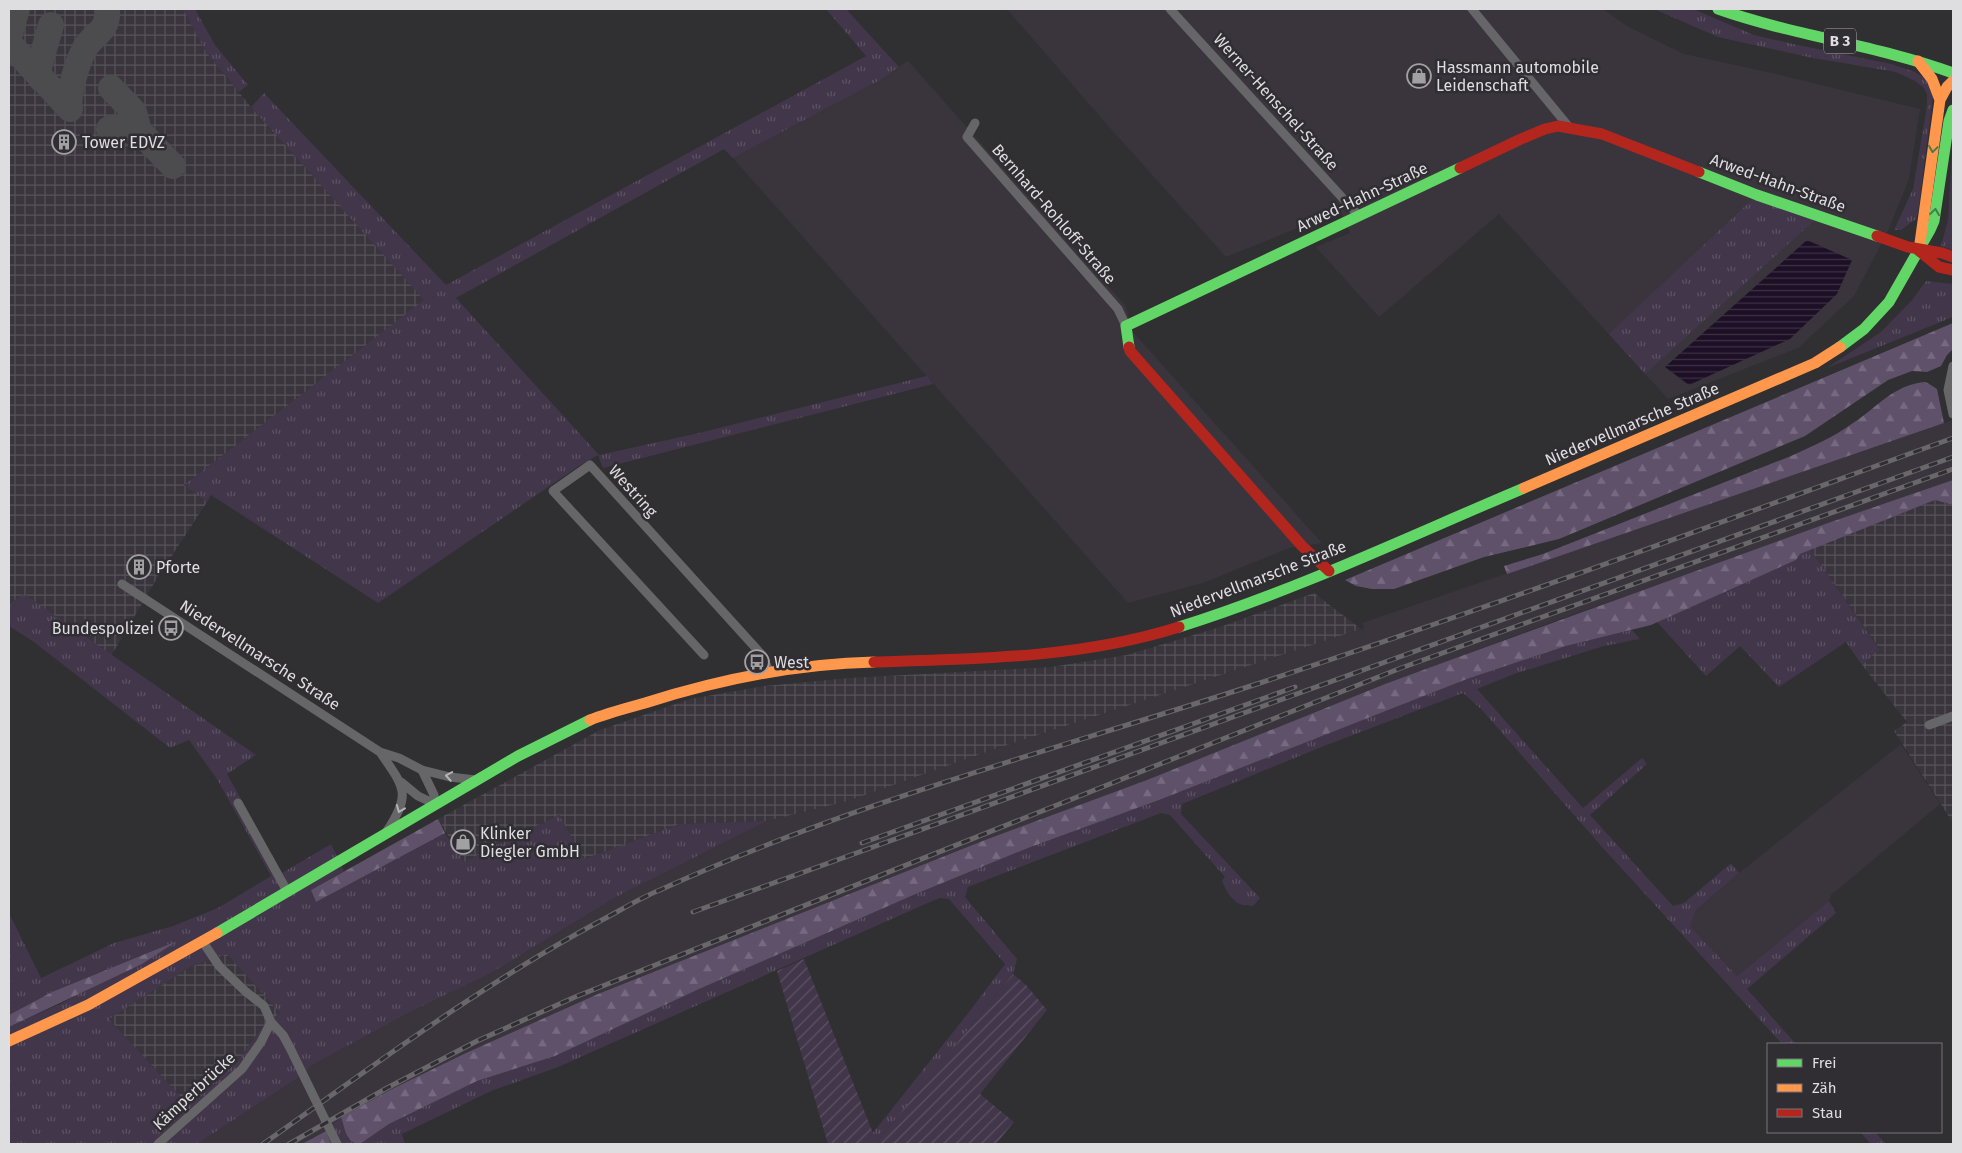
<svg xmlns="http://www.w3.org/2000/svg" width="1962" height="1153" font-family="'Fira Sans',sans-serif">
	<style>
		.built { fill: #3a353d }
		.industrial { fill: url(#industrial-grid) }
		.grass { fill: url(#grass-tufts); fill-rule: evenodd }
		.forest { fill: url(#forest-firs) }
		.garden { fill: url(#garden-furrows) }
		.water { fill: url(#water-rules) }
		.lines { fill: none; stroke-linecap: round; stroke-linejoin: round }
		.taxiway { stroke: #4c4b4e; stroke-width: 26 }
		.street { stroke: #666568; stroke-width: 9 }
		.fast { stroke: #63d668; stroke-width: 11 }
		.slow { stroke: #ff974d; stroke-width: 11 }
		.jam { stroke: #b3261e; stroke-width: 11 }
		.rail-casing { stroke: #69676a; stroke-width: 5 }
		.rail { stroke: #302e32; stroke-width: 3; stroke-dasharray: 9; stroke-linecap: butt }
		.oneway { stroke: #477a4a }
		.oneway2 { stroke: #b4b3b6 }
		.labels { text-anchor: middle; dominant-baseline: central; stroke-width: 5; stroke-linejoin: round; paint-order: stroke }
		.shield { fill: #302e32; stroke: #aaa8ac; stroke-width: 1 }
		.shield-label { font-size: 15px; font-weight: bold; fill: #dedde0 }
		.poi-label { font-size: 16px; fill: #dedde0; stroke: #302e32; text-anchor: start }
		.street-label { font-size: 16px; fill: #dedde0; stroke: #302e32 }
	</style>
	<defs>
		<pattern id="industrial-grid" width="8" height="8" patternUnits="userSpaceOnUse" patternTransform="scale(1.25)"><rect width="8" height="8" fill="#3a353d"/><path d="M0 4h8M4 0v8" fill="none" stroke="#565259"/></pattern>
		<pattern id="grass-tufts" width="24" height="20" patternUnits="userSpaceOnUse" patternTransform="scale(1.25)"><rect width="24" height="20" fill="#42364a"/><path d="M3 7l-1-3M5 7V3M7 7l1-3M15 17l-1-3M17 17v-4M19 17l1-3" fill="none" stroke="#5d5364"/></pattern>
		<pattern id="forest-firs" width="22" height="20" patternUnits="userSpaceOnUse" patternTransform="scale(1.25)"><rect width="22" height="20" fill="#60516b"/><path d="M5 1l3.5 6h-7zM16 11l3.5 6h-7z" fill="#766a80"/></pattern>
		<pattern id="garden-furrows" width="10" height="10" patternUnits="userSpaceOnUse" patternTransform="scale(1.25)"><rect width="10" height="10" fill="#42364a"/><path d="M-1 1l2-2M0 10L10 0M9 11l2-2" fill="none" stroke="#5d5364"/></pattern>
		<pattern id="water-rules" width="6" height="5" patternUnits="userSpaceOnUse" patternTransform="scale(1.25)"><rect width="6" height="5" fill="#1d0f25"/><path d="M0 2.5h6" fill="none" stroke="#3d3244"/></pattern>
	</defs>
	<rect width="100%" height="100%" fill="#302f31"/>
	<path class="built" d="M1007,9h596l24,17 57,28 88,19 148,36 -11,70 -21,52 -34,65 -56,52 -130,51 -169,-185 -120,103 -63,-70 34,-14 -10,-22 -114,46 -116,-129z
		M908,61l218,245 6,25 190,212 -33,5 -86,35 -75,20 -395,-445 147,-78z
		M1953,420v60l-395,140 -173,64 -238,96 -162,60 -387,154 -132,59 -164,91h-105l102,-67 15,-13 98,-53 79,-38 125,-76 151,-76 81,-20 144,-51 372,-122 -2,-5z
		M1901,744l39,60 -109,91 -2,6 -92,75 -47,-50 6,-16 43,-37z"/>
	<path class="industrial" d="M9,9h174l23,43 45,55 174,193 -241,185 23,17 -51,78 -45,76 -87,-62 -15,10z
		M1935,500l18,5v318l-59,-92 13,-9 -45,-57 17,-17 -69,-99z
		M1314,593l47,36 -369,121 -144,51 -81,20 -87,3 -96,35 -25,-44 -95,47 -26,-43 162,-89 90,-31 74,-13 86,-8 201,-11 76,-12 93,-28z
		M227,954l53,59 -18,14 -25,35 -48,44 -80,-87 81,-52z"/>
	<path class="grass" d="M183,9h12l20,36 33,40 -9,7 -33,-40z
		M826,9h20l53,58 -19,13 -147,78 -9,-9 -268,149 143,157 100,-22 228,-57 6,8 -330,84 -5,-13 -19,11 -201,137 -167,-108 -4,7 -23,-17 240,-185 -173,-193 13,-14 182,192 420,-229z
		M1654,9h39l61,26 39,9 98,20 24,8 10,6 5,9 3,10 -15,115 -2,7 -15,11h-7l19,-41 14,-83v-12l-4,-7 -8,-6 -19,-9 -83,-14 -95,-21z
		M1953,137v113l-12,-4 7,-26z
		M1757,195l62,21 -174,158 -36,-40z
		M1926,281l27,3v33l-126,51 54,-36 32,-33z
		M1810,549l69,100 -17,16 -16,-23 -67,45 -39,-41 -34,30 -49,-54 139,-62 4,-6z
		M24,594l232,161 -29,19 55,99 49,-29 13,27 -33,19 5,12 129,-69 19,29 95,-47 25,44 96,-35 87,-3 -151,76 -125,76 -79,38 -98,53 -15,13 -102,67h-188v-117l53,-24 112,-61 -122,50 -43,23v-102l32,65 73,-35 59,-17 45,-18 53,-32 -54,-97 -28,-39 -19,8 -136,-106 -25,-16v-22zM227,954l53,59 -18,14 -25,35 -49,43 -79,-86 81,-52z
		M1632,630l8,9 -36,7 -90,28 -37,15 106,119 59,-50 5,6 -57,51 83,91 11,-3 47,-40 8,10 -43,37 -6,16 47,50 92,-75 7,12 -89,76 49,55h-14l-180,-197 -121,-138 -18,-16 -139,53 -142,58 -1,10 79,84 -7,8c-4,-1 -10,0 -13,-2 -8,-3 -16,-16 -18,-24l3,-3 -55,-62 -9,-2 -193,74 -3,10 52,62 -4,15 -138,170h-11l105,-132 36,-48 -56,-65 -9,-1 -10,4 -372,165 -67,24 -89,43 3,10h-45l29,-20 88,-43 78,-25 142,-66 221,-97 110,-45 131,-48 308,-121 99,-33z
		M341,1117l8,23 6,4h-24l-5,-13z
		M1860,1132h15l11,12h-15z"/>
	<path class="forest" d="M1953,323v26l-6,6 -6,11 -14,6 -15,-1 -24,9 -83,56 -246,103 -75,18 -90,32h-22l-16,-3 -11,-6z
		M1926,382l11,7 7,34 -437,151 -3,-8 39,-12 248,-98c22,-10 43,-19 62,-33 25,-16 41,-39 73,-41z
		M1953,480v25l-18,-5 -135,54 -4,6 -145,65 -85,21 -99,33 -308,121 -131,48 -110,45 -221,97 -142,66 -78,25 -88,43 -29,20c-14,0 -15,-16 -19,-27l49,-27 76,-37 132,-59 387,-154 162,-60 238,-96 68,-25 378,-137z
		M438,819l7,14 -129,69 -5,-12z
		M177,941l-35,23 -133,63v-12l43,-23z
		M326,1131l5,13h-29z"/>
	<path class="garden" d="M804,959l69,174 -9,11h-36l-51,-173z
		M1013,974l13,11 21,25 -67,84 34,28 -18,22h-121z"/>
	<path class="water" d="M1807,240l45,20 -15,34 -47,45 -101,46 -24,-18z"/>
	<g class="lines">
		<path class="taxiway" d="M9,37l8,-28
			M9,43l61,66
			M41,79l-2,-6v-6l12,-42
			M111,88l23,24 5,19 34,35
			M70,109c-3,-13 8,-49 15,-61 9,-15 24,-16 22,-39
			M109,129l23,-2 7,4"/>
		<path class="street" d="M1170,9l189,207
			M1472,9l97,118
			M975,123l-8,14 151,172 8,17
			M1953,366l-5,24 5,24
			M122,584l258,168 19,6 23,12 28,7 26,3
			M704,655l-151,-164 37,-26 172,190 7,16
			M1929,725l24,-9
			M380,752c24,35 32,41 7,79
			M401,782l17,14 17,8 -1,-9 -12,-25
			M238,803l49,88
			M203,942l16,24 26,25 19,15 7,16 12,13 7,13 47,96
			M158,1144l84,-75 19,-27 10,-20"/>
		<path class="fast" d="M1718,9c77,27 158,36 235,64
			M1699,172l58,23 120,41
			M1129,347l-3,-21 334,-158
			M1840,347l24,-18 25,-27 41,-72 4,-9 15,-100 4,-11
			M1179,627c118,-37 231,-91 345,-139
			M217,933l301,-177 72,-36"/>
		<path class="slow" d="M1918,61l14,18 8,21
			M1920,243l20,-143 7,-13 6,-6
			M1524,488l291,-125 25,-16
			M590,720c17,-7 37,-12 55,-17 75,-24 150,-39 229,-41
			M9,1041l79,-36 129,-72"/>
		<path class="jam" d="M1460,168l61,-29 24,-10 13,-3 44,8 97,38
			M1877,236l31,11 34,6 11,4
			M1918,250l21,17 14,3
			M1129,347l1,4 172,195 27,25
			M874,662c103,-3 207,-4 305,-35"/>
		<g class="rail-casing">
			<path id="rail" d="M862,843l433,-156
				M693,912l1260,-455
				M263,1144c110,-78 219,-160 339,-224 19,-10 38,-22 58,-30 192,-88 402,-142 603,-208 232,-76 461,-161 690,-244
				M289,1144l98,-56 90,-47 98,-44 826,-329 552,-199"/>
		</g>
		<use href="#rail" class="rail"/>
	</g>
	<defs><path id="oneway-chevron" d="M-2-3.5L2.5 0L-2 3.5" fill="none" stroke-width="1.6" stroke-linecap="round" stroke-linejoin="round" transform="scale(1.25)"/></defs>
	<g class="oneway">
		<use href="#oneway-chevron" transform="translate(1933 149) rotate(98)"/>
		<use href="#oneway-chevron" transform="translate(1935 212) rotate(-82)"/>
	</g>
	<g class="oneway2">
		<use href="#oneway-chevron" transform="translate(449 776) rotate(-170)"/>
		<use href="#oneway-chevron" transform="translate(400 809) rotate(112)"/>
	</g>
	<defs>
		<g id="shop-ring" transform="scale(1.25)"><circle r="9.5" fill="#302e32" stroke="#a1a0a3" stroke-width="1.5"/><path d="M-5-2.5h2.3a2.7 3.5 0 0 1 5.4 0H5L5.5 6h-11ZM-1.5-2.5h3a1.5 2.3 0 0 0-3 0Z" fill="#a1a0a3"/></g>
		<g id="building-ring" transform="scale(1.25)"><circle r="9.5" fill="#302e32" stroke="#a1a0a3" stroke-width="1.5"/><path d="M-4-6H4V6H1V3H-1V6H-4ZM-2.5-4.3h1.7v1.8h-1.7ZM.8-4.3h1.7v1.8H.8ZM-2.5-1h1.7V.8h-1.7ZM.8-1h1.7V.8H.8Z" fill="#a1a0a3"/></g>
		<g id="bus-ring" transform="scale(1.25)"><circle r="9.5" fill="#302e32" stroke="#a1a0a3" stroke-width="1.5"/><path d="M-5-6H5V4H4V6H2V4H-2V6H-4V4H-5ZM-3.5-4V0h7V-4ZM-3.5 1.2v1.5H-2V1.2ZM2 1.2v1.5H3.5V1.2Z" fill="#a1a0a3"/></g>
	</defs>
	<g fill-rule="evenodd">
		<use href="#shop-ring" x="1419" y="76"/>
		<use href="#building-ring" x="64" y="142"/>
		<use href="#building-ring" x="139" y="567"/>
		<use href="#bus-ring" x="171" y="628"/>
		<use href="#bus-ring" x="757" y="662"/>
		<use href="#shop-ring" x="463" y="842"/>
	</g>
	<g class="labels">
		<rect class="shield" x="1824" y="28.5" width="32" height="25" rx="4"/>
		<g class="shield-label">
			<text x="1840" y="41">B 3</text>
		</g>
		<g class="poi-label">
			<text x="1436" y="67">Hassmann automobile<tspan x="1436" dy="18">Leidenschaft</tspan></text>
			<text x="82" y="142">Tower EDVZ</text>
			<text x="156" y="567">Pforte</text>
			<text x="154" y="628" text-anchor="end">Bundespolizei</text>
			<text x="774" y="662">West</text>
			<text x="480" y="833">Klinker<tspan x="480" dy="18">Diegler GmbH</tspan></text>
		</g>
		<g class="street-label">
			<text transform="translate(1276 102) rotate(48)">Werner-Henschel-Straße</text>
			<text transform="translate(1778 183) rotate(20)">Arwed-Hahn-Straße</text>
			<text transform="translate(1362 197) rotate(-25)">Arwed-Hahn-Straße</text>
			<text transform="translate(1054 214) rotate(49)">Bernhard-Rohloff-Straße</text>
			<text transform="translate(1632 424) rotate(-23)">Niedervellmarsche Straße</text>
			<text transform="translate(633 491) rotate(48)">Westring</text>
			<text transform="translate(1258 579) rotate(-21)">Niedervellmarsche Straße</text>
			<text transform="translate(260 655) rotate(33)">Niedervellmarsche Straße</text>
			<text transform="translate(194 1091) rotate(-43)">Kämperbrücke</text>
		</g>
	</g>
	<rect width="1962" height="1153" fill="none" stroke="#dedde0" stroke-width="20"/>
	<rect x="1767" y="1043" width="175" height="90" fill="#302e32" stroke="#767478"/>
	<rect x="1777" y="1059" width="25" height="8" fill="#63d668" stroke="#767478"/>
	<text x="1812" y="1068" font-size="15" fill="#dedde0">Frei</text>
	<rect x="1777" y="1084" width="25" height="8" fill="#ff974d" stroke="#767478"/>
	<text x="1812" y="1093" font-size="15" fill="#dedde0">Zäh</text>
	<rect x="1777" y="1109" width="25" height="8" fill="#b3261e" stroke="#767478"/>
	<text x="1812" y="1118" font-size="15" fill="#dedde0">Stau</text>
</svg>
